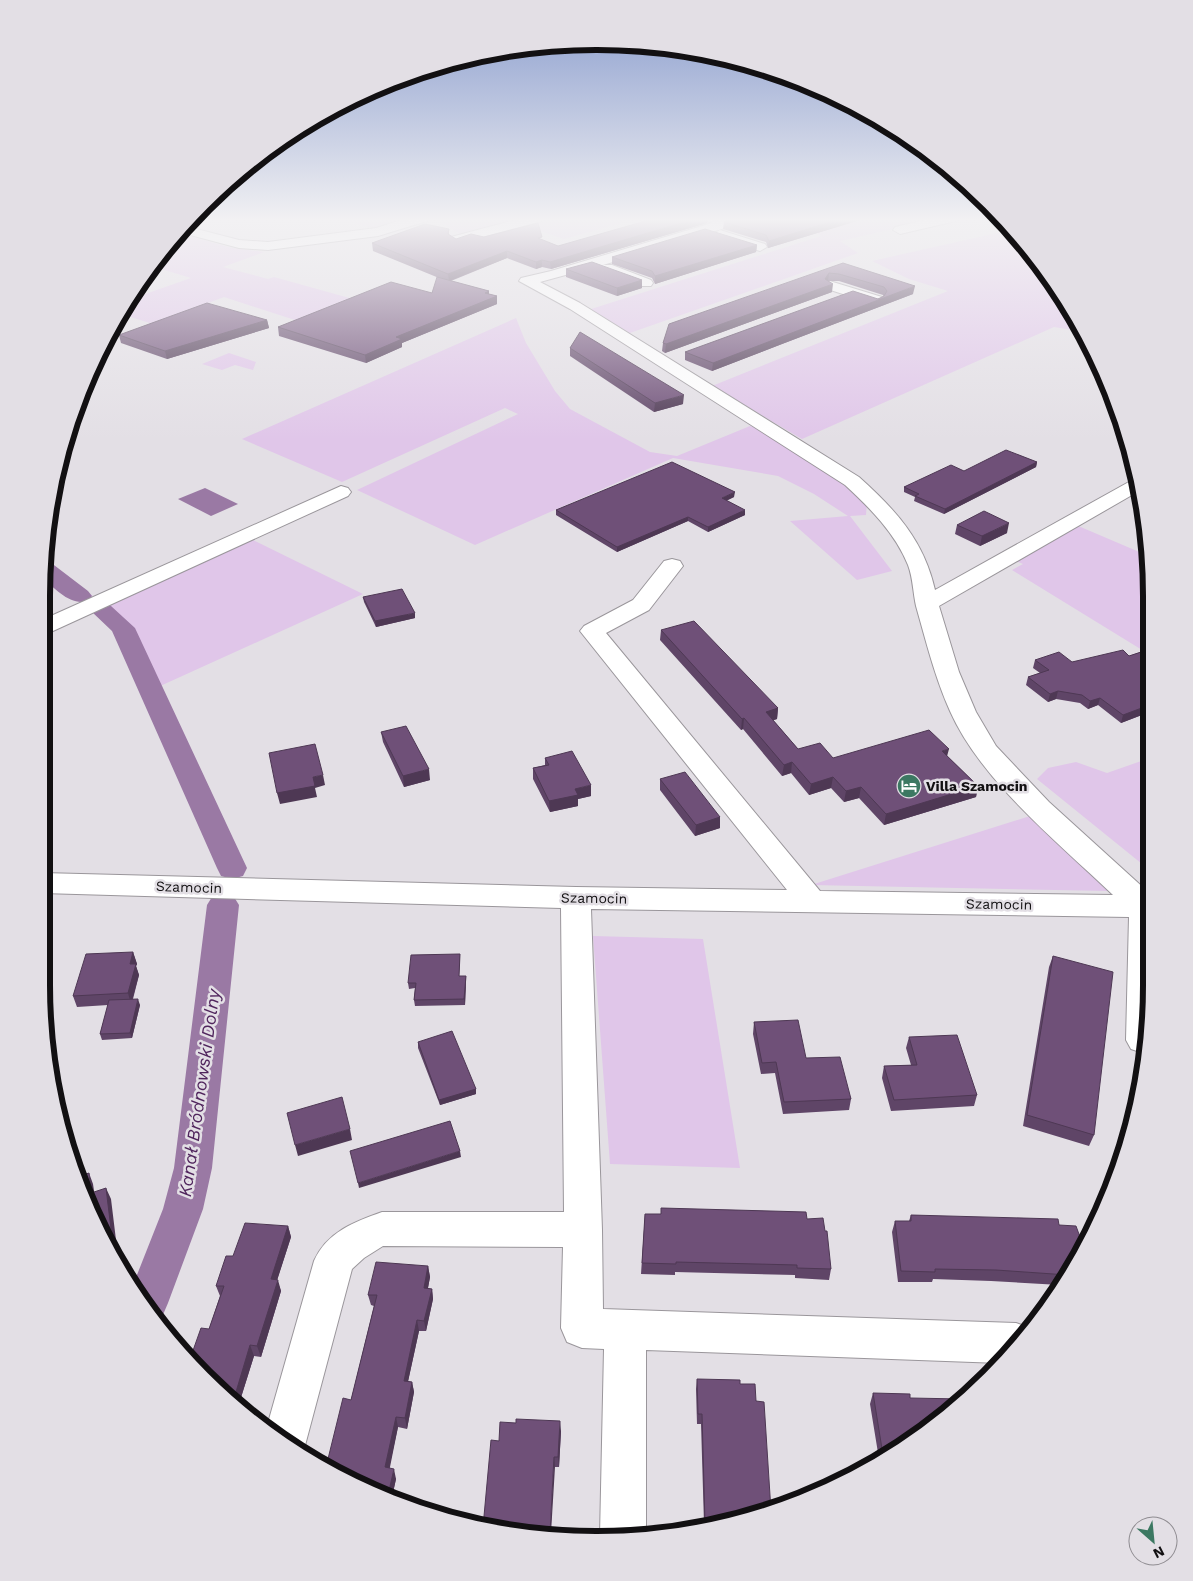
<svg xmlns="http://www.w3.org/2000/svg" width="1193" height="1581" font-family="'Work Sans',sans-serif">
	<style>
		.green { fill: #e0c6e9 }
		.water { fill: #9a79a4 }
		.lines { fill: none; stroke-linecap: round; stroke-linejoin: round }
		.canal { fill: #9a79a4; fill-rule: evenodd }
		.minor-casing { stroke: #9a969b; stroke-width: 2 }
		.minor { fill: #fff; fill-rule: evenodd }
		.wall { fill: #5f4567 }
		.shaded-wall { fill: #4e3854 }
		.building { fill: #6f5078; stroke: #4e3854 }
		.labels { text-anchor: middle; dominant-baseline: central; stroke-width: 5; stroke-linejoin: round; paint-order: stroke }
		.poi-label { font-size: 14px; font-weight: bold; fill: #121012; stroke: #e3dfe5; text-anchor: start }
		.street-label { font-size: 14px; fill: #121012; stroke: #e3dfe5 }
		.near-water-label { font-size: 18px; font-style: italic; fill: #50255d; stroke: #e3dfe5 }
		.rim { fill: none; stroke: #121012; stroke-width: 6 }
	</style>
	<rect width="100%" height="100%" fill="#e3dfe5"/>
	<path class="green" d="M335,218h72l-30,11z
		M442,218h81l-51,16 -13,-1 -20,-11z
		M547,218h92l-75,21 -42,-14z
		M834,218h107l-101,23 18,12 -231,81 -39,-24 233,-74 -18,-12z
		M1010,230l48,58 21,43 -25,-4 -252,112 -90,-53 236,-95 -39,-12 -37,-18z
		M178,233l54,15 32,4 -41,15 45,12 6,-2 79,22 -55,22 -74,-24 -71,27 -32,-10 10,-15 60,-21 -40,-12z
		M516,318l10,25 29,48 15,18 80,43 27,4 73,-30 12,3 67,41 38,31 -1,14 -16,1 42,55 -35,9 -67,-59 58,-5 -34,-22 -36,-18 -105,-18 -198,87 -118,-55 161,-76 -13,-6 -163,74 -100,-43z
		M229,353l27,9 -3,8 -18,-5 -13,5 -20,-6z
		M1076,525l68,29 3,-2v101l-135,-83 11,-6 -7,-3z
		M251,539l112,55 -205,93 72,158 11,36 -17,-4 -107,-247 -23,-19z
		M43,560l50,36 -11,7 -40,-31z
		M1147,759v109l-110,-89 11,-11 28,-6 31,11z
		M1030,816l27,22 51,53 -297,-6z
		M230,901l-30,275 -7,29 -39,107 -13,-17 29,-74 9,-36 34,-282z
		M593,936l110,3 37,229 -130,-4z"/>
	<path class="water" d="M205,488l33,16 -27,12 -33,-17z"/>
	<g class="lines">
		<path class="canal" d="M42,560l8,2 38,29 4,5 -4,5c-18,5 -32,-12 -46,-23z
			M103,604l8,2 24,22 112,240 -4,8 -11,3 -11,-3 -4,-8 -105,-237 -21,-20 4,-5z
			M223,894l11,3 5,8 -27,263 -9,41 -35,94 -6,14 -3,1 -26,-33 30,-76 11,-41 33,-263 5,-8z"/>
		<g class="minor-casing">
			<path id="minor" d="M408,218h20l-1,3 -49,15 -110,14 -29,-2 -60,-16 6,-6 54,14 29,2 108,-14z
				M522,218h21l-1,3 -86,23 -7,-4 2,-3z
				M702,218h22l3,7 -2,3 -122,37h9l39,15 2,3 -2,3h-10l-39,-15 -2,-3 2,-3 -62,17 40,21 279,174c37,33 65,64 76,113l201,-112 3,13 -200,115 20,66 17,40 20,34 53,56 98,89v161l-4,1 -12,-4 -5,-9 3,-123 -538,-8 11,321 1,79 413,14 11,4 -27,36 -354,-13v186l-13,3 -33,-3 4,-187 -22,-1 -15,-6 -6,-14 2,-81 -180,-1 -19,12 -12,11 -49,184 -37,-23 48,-169c13,-29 40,-39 68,-49h182l-3,-304 -519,-15v-20l534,14 211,3 -207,-259 4,-5 49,-26 31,-39 8,-2 8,2 3,5 -34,44 -43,23 214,258 293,4c-55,-53 -132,-114 -163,-184 -15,-33 -24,-70 -34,-105 -3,-13 -3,-28 -8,-41 -13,-32 -38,-57 -63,-80l-275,-176 -51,-28 2,-3 30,-7 161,-48z
				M934,218h23l-1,3 -56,13 -7,-4 2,-3z
				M720,230l45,14 2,3 -7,4 -45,-14 -2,-3z
				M823,279l59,18 3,3 -8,5 -59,-19 -2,-3z
				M341,486l7,2 3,4 -3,4 -306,140v-16z"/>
		</g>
		<use href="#minor" class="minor"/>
	</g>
	<path class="wall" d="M725,218h135v2l-92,28 -2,-6 -43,-13 1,-7 2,-1z
		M707,223l-156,46 -9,-2 -6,2 -29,-11 -56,23 38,10v3l8,2v8l-95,39v4l-36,16 -87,-27 -1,-9 154,-34 7,-15 -66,-27 -1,-8 77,-14v6l7,4 28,-2 58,3 16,6z
		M757,245l-1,7 -101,32 -3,-6 -40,-14v-7z
		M843,263l70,31 -131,50 -70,27 -27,-11v-8l199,-55 -1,-2 -44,-14h-10l3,11 -167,61 -3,-2 1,-8z
		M566,269l76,11v8l-25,8 -51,-19z
		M267,320l2,8 -102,31 -46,-16 -2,-8z
		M570,348l113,56 -29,8 -84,-56z
		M1037,462l-1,5 -92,47 -30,-13 1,-4 -11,-5v-5l60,-16z
		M734,497l-8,4 19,14 -37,17 -20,-11 -71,31 -61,-37v-5z
		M957,525l50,8 -27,13 -25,-12z
		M363,597l52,21 -39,9 -12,-25z
		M661,630l117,78 -1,11 -4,1 25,29 35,9 114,-2 31,30 -2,11 -92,28 -25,-27 -15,4 -13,-14 -22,7 -18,-22 -9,3 -39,-47 -2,1 -81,-90z
		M1147,650v63l-26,10 -23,-18 -10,4 -8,-6 -24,-4 -8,3 -22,-17 2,-8 12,-4 -7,-5 2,-8 37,2 57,-6z
		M381,732l49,48 -26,7 -21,-45z
		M545,758l46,38 -13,3v7l-28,6 -17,-33v-11l12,-3z
		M660,779l60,38v11l-25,8 -35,-46z
		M133,952l4,12 -1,2 3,9 -6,24 7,6 -8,33 -30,2 -2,-6 8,-29 -31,2 -4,-11z
		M460,954v5l-1,17h7v5l-1,24 -50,1 -1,-6 1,-12 -6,1 -1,-6z
		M1053,956l41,179 -5,11 -66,-20 26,-159z
		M754,1022l52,36 45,41 -2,11 -66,4 -8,-41 -14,1 -8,-40z
		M909,1037l68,58 -3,11 -83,5 -9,-33 2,-12 27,-1 -5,-17z
		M418,1042l58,47v5l-36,11 -22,-57z
		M661,1208l146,11 24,50 -2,11 -34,-2v-3l-120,-3v3l-34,-1 4,-60h16z
		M911,1215l148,10 18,37 -17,23 -69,-4 -58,-2 -1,3h-34l-6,-50 3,-11h14z
		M288,1226l3,11 -14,43 4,11 -20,66 -7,-1 -16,51 -34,-30 -14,-18 19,-30 11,-33 -4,-10 17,-30z
		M428,1266l2,11 -2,11 4,1 1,10 -7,32h-7l-11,50 4,1 2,10 -7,37 -9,-2 -9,41 7,11 -4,18 -41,-15v-82l23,-94 -3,-1 -3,-10z
		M697,1379l43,5 16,17 15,110 -67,13 -3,-100h-4l-1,-35z
		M873,1393l37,5 -5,48 -26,13 -9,-55z
		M561,1431l-2,36h-4l-56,-26z"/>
	<path class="shaded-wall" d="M698,218h9v5l-156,46 -1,-7z
		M843,218h17v2l-92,28 1,-7z
		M757,245l-1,7 -101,32v-8z
		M507,251v7l-58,23 -1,-7z
		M542,260v7l-6,2v-7z
		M829,273l-1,8 -3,-2z
		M642,280v8l-25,8v-8z
		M833,284l-1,8 -167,61 1,-9z
		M915,286l-2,8 -131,50 -70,27 1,-8z
		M489,291v8l8,-3v8l-95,39v4l-36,16 -1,-8 31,-18z
		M267,320l2,8 -102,31 -2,-8z
		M684,395l-1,9 -29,8 1,-9z
		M1037,462l-1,5 -92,47 1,-5z
		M735,492l-1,5 -13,6 1,-5z
		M745,510v5l-37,17v-5z
		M688,517v4l-71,31v-5z
		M1009,523l-2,10 -27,13 2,-10z
		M415,613v5l-39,9 -1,-6z
		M1058,691l-2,8 -8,3 2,-8z
		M1100,698l-2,7 -10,4 2,-8z
		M1147,706v7l-26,10 2,-8z
		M778,708l-1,11 -12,4 1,-11z
		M744,718l-1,11 -2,1 1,-11z
		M949,749l-3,11 -4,-9z
		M792,762l-1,11 -9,3 2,-11z
		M429,769l1,11 -26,7 -1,-11z
		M323,775l2,10 -10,3 2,9 -37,7 -3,-11 36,-16z
		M833,777l-2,11 -22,7 2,-11z
		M591,785v11l-13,3v7l-28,6 -1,-11 26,-12z
		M978,786l-2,11 -92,28 2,-11z
		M861,787l-2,11 -15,4 2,-11z
		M720,817v11l-25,8 1,-11z
		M133,952l4,12 -1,2 3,9 -8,29 -3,-11 2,-29z
		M466,976v5l-1,24 -1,-6z
		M138,999l2,6 -8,33 -2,-5z
		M476,1089v5l-36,11 -1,-5z
		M350,1129l2,11 -54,16 -3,-11z
		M460,1151l1,6 -102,31 -1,-5z
		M89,1173l4,11 3,20 -5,-11z
		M106,1188l5,11 5,41 -8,3 -5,-11z
		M288,1226l3,11 -17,53 -3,-11z
		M428,1266l2,11 -4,21 -2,-10z
		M278,1280l3,11 -20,66 -4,-11z
		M432,1289l1,10 -7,32 -2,-10z
		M417,1320l2,11 -13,60 -2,-10z
		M250,1345l4,11 -16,51 -5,-5z
		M412,1382l2,10 -7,37 -2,-11z
		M396,1417l2,10 -10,50 -3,-10z
		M560,1421l1,10 -2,36 -1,-10z
		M554,1457l1,10 -4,66h-1z
		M394,1469l2,10 -4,18 -4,-2z"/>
	<path class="building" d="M656,218h42l-148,44 -8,-2 -6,2 -29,-11 -59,23 -76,-31 53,-19 24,5 -1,5 8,5 15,-5 13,3 54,-14 4,14 -4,1 20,8z
		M729,218h114l-74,23 -3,-6 -42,-13z
		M705,229l52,16 -102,31 -3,-5 -40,-14z
		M592,262l50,18 -25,8 -51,-19z
		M843,263l72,23 -202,77 -28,-11 168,-61 25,8 6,-3 3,-5 -3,-4 -45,-13 -10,-1 -4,6 8,5 -167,60 -3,-1 6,-19z
		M437,277l52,14 -4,2 12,3 -101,41 6,2 -37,16 -87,-28 113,-45 41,11z
		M207,303l60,17 -102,31 -46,-16z
		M580,332l104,63 -29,8 -85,-55z
		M1006,450l31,12 -92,47 -30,-13 4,-2 -15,-7 47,-22 13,6z
		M672,462l63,30 -13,6 23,12 -37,17 -20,-10 -71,30 -61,-37z
		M984,511l25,12 -27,13 -25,-11z
		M402,589l13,24 -40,8 -12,-24z
		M694,621l84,87 -12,4 32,37 22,-6 13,15 96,-28 20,19 -7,2 36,35 -92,28 -25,-27 -15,4 -13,-14 -22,7 -19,-22 -8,3 -40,-47 -2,1 -81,-89z
		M1123,650l6,6 18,-6v56l-24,9 -23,-17 -10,3 -8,-6 -24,-4 -8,3 -22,-17 21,-7 -14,-10 24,-8 13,10z
		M406,726l23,43 -26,7 -22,-44z
		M315,744l8,31 -10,2 2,9 -38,7 -8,-40z
		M572,751l19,34 -16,4 3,6 -29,6 -16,-33 16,-3 -4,-7z
		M685,772l35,45 -24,8 -36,-46z
		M133,952l-3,12h6l-8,29 -55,3 13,-42z
		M460,954l-1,22h7l-2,23 -50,1 2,-17h-8l3,-28z
		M1053,956l60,16 -19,163 -67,-20z
		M138,999l-8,34 -30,1 9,-34z
		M798,1020l8,38 34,-1 11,42 -67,3 -8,-40 -14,1 -8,-41z
		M452,1031l24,58 -37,11 -21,-58z
		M957,1035l20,60 -83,5 -10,-34 33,-1 -8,-28z
		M342,1097l8,32 -55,16 -8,-32z
		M450,1121l10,30 -102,32 -8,-32z
		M89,1173l2,20 15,-5 5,41 -8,3 -23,-56z
		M661,1208l145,4 1,7 16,-1 2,13h2l4,38 -34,-1v-3l-121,-3v2l-34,-1 3,-49h16z
		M911,1215l147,4 1,6 17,1 8,22 -7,14 -9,13 -72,-5 -61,-1v3l-34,-1 -6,-50h16z
		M245,1223l43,3 -17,53 7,1 -21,66 -7,-1 -17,57 -29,-25 -8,-11 1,-3h-4l-3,-4 11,-31 8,1 15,-43h-8l10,-30h7z
		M376,1262l52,4 -4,22 8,1 -8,32 -7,-1 -13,61 8,1 -7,36 -9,-1 -11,50 9,2 -6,26 -37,-13 -25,-15 17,-69 8,2 26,-105h-9z
		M697,1379l43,1v4h15l1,17 8,1 7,109 -66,13 -3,-110h-4z
		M873,1393l37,1v4l52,1 -57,47 -19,9h-3z
		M516,1419l44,2 -2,36h-4l-4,76 -62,-4 -5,-2 8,-87 8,1 1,-19 16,1z"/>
	<linearGradient id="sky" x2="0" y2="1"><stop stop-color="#899ccd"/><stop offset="0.5" stop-color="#f2f1f3"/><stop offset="1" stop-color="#f2f1f3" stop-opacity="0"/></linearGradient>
	<rect width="1193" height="440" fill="url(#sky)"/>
	<defs>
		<g id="hotel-disc" transform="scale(1.25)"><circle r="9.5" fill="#3c7862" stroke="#e3dfe5"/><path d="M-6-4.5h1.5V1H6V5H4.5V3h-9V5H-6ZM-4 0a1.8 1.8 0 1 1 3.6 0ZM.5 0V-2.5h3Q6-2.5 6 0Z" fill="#fff"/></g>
	</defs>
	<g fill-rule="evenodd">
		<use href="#hotel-disc" x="909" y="786"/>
	</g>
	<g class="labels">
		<g class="poi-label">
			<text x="926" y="786">Villa Szamocin</text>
		</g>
		<g class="street-label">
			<text transform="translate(189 887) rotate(2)">Szamocin</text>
			<text transform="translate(594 898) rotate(1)">Szamocin</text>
			<text transform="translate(999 904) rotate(1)">Szamocin</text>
		</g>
		<g class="near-water-label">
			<text transform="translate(199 1093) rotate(-82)">Kanał Bródnowski Dolny</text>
		</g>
	</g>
	<path d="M0 0H1193V1581H0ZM596 50H597A546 546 0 0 1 1143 596V985A546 546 0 0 1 597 1531H596A546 546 0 0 1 50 985V596A546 546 0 0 1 596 50Z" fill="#e3dfe5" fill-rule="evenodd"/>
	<path class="rim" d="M596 50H597A546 546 0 0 1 1143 596V985A546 546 0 0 1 597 1531H596A546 546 0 0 1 50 985V596A546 546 0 0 1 596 50Z"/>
	<g transform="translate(1153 1541) rotate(153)"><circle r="24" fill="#e3dfe5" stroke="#8f8c91"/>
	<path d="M0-4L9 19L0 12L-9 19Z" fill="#3c7862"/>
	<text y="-8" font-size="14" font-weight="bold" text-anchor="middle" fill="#121012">N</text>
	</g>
</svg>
